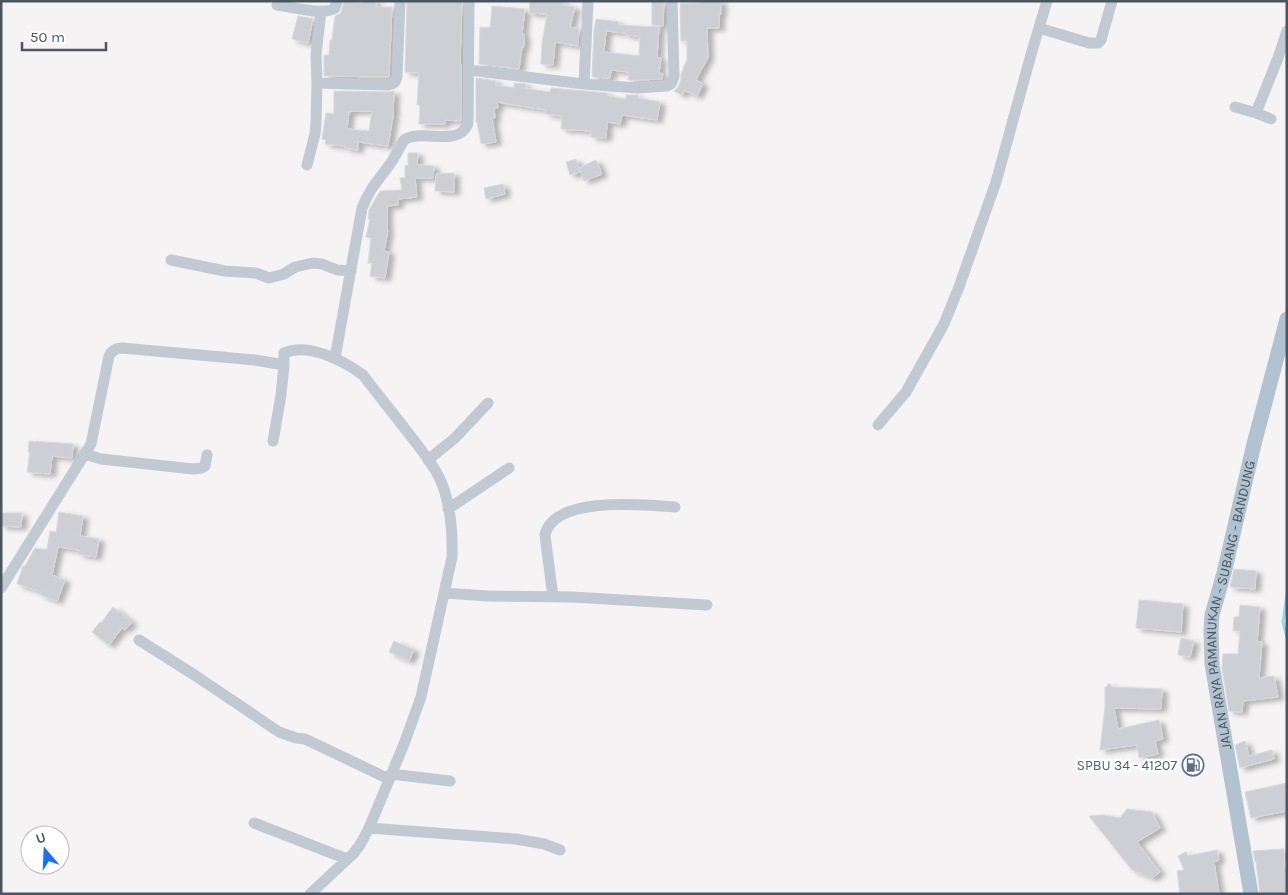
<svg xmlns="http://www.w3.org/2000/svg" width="1288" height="895" font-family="Karla,sans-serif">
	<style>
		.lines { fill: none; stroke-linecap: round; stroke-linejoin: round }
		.stream { stroke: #90daee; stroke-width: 3 }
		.building { fill: #cdcfd5; stroke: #d7d9de; fill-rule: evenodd; filter: url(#shadow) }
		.minor { stroke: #c1cad2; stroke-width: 11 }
		.major { stroke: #b3c2d1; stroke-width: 15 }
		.labels { text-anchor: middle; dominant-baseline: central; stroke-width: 5; stroke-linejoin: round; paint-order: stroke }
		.street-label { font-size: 14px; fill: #4a5661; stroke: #fff }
		.service-label { font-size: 14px; fill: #4e5e75; stroke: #fff; text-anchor: end }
	</style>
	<defs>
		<filter id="shadow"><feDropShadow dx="5.5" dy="3" stdDeviation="2.5" flood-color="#0004"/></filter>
	</defs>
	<rect width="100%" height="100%" fill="#f5f3f3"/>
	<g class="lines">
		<path class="stream" d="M1287,594l-4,28 4,16"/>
	</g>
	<path class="building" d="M344,1l18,2 1,-2h13v6h16l-3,70 -65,-1v-21h5l1,-15h2l3,-24 6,-3z
		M407,1h55l-2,63h1v57l-16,-1v4h-26l1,-19h-3l2,-32 -14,-1z
		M530,1h27l7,1 -1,3 12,2 -5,20 9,2 -1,17 -23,-4 -2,23 -12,-1 1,-21 5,-29 -18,-1z
		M652,1h12l-1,25 -11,-1z
		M700,1h21v13h-2v14h-12l1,29 -12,23 7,4 -6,12 -13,-6 -2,5 -8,-4 4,-4 3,-7v-6l3,-6h-1l4,-8v-19h-6l-1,-37 20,-1z
		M492,6l33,3 -3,25h2v13h-2l-3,22 -40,-5 1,-37 10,1z
		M298,16l15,3 -5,24 -16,-4z
		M596,19l23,3v3l40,2 -2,31h4l-2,15 4,1 -1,5 -24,1h-10l1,-8 -18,-2 -1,8 -18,-1 2,-47zM606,31l20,2v2l14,1 -1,20 -35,-4z
		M476,78l20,3 -1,4 19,3v-5l12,1 -1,4 24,4h1l1,-4 56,5 1,3 18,3v-4h12v3l22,4 -3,18 -35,-5 -2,9 -13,-2 -1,16 -15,-1v-6l-30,-2 1,-13 -16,-2v-4l-49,-8 1,6h-4l1,10h-3l4,24 -15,2 -4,-22h-1z
		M334,91l54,1 6,-1 -1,25 -5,30 -30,-4v8l-13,-2v-2l-20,-2 1,-4 -4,-1 4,-26 8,1zM354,111h18l-3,20 -22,-2 2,-17z
		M408,153h10l-1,12 17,1 -1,12h-18l2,19 -19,2v6l-11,1v24h1l-4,21 5,1 -4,26 -15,-2 2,-13h-4l3,-25 -5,-1 4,-18h-2l1,-9 11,-19 22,-1 -2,-12h5v-13l3,1z
		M576,159l4,13 -10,3 -4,-13z
		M596,160l6,14 -18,7 -5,-13z
		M454,173v19l-19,-1 1,-17z
		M503,184l2,10 -19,5 -2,-11z
		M29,441l44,3 -1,14 -20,-2 -2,18 -23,-2 3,-20h-2z
		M59,512l24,4 -3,20 19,3 -3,18 -18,-3 1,-4 -21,-3 -6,28 13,5 -8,21 -17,-6 1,-3 -24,-8 6,-18h2l10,-18 12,2 3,-19 6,1z
		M1,513h21l-1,14 -20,-1z
		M1234,569l22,2 -1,18 -25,-2z
		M1139,600l44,4 -2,28 -45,-4z
		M1240,605l20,2 -3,35h5l-3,36 15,-2 4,21 -35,4 -1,11 -13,-1 -7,-43 1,-14h15l2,-23h-7l1,-14h5z
		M113,607l19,15 -7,8 -3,-2 -13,17 -17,-13 8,-10 1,1z
		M1181,638l13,3 -4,16 -12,-2z
		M394,641l20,9 -5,11 -20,-9z
		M1108,684h3v3l51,2 -1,20 -47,-1 4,21 41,-9 4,19 -8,2 3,13 -19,4 -2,-13 -37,5 5,-43v-20h2z
		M1245,741l4,15 23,-6 2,9 -34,9 -5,-23z
		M1287,783v28l-36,7 -6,-26z
		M1127,809l25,3 8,16 -23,14 23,30 -8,6 -20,-8 -43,-54 15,-1 16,3z
		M1284,849l1,20 2,-1v26h-27l-4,-32h-1l-2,-11z
		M1217,850l2,10 -5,2 5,32h-39l-3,-23 7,-1 -6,-14 8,-4 2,4z"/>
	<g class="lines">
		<path class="minor" d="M277,5c13,2 48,11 58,3l2,-7
			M1039,28l50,15h9l3,-3 11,-39
			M469,70l115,14 54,4 29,-2 4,-2 3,-7 -2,-76
			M317,83l71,2c6,-1 8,-3 9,-9l3,-75
			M584,84l4,-83
			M1235,107l21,6 15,6
			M1256,113l22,-55 9,-27
			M307,165l8,-31 1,-10 1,-41 -1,-28 5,-44
			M171,260l54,11 31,2 13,5 15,-4 11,-7 18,-4 9,1 15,6 14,1
			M335,358l27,-150c8,-20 16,-27 28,-44 5,-7 9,-16 14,-24 17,-12 54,8 64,-16l1,-123
			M878,425l28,-33 38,-68 15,-37 37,-105 36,-131 15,-50
			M273,441l8,-46 3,-30
			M85,454l16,5 92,10 8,-1 4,-2 2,-11
			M428,460l27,-22 33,-35
			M448,509l61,-41
			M1,588l90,-144 18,-88c3,-6 8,-8 13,-8l133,12 29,5v-12c24,-11 60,8 79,22 16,21 33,42 50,64 9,12 19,24 26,38 11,22 14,55 13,80l-31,140 -17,47 -35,84 -9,17 -7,9 -43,40
			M445,593l43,3 84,1 135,8
			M553,597l-8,-62c9,-40 100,-30 130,-28
			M139,640l57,36 83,56 17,6 9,1 84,40
			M391,774l59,7
			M254,823l93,36
			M369,828l147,11 28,5 16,6"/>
		<path class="major" id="s1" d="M1251,894l-39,-230 -1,-33 1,-16 12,-42 30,-129 33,-125"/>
	</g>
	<defs>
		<g id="fuel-ring" transform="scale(1.125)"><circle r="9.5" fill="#fff" stroke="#5c6f8a" stroke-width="1.5"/><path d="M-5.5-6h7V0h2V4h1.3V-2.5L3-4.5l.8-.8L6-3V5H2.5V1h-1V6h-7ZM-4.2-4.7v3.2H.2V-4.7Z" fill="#5c6f8a"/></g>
	</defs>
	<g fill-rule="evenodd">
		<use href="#fuel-ring" x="1193" y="765"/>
	</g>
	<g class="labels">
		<g class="street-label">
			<text stroke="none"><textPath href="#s1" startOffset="294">JALAN RAYA PAMANUKAN - SUBANG - BANDUNG</textPath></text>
		</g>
		<g class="service-label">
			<text x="1177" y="765">SPBU 34 - 41207</text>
		</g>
	</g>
	<rect width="1288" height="895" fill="none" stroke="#4a5661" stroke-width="5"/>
	<g transform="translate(45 850) rotate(341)"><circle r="24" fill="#ffffff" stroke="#b7bbc0"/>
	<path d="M0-4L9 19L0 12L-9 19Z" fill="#1a73e8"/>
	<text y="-8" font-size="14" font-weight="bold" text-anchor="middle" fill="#4a5661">U</text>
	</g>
	<path d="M22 42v8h84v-8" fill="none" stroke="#4a5661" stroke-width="2.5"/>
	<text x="30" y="42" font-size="15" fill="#4a5661" stroke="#ffffff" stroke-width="4" paint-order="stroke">50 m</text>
</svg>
